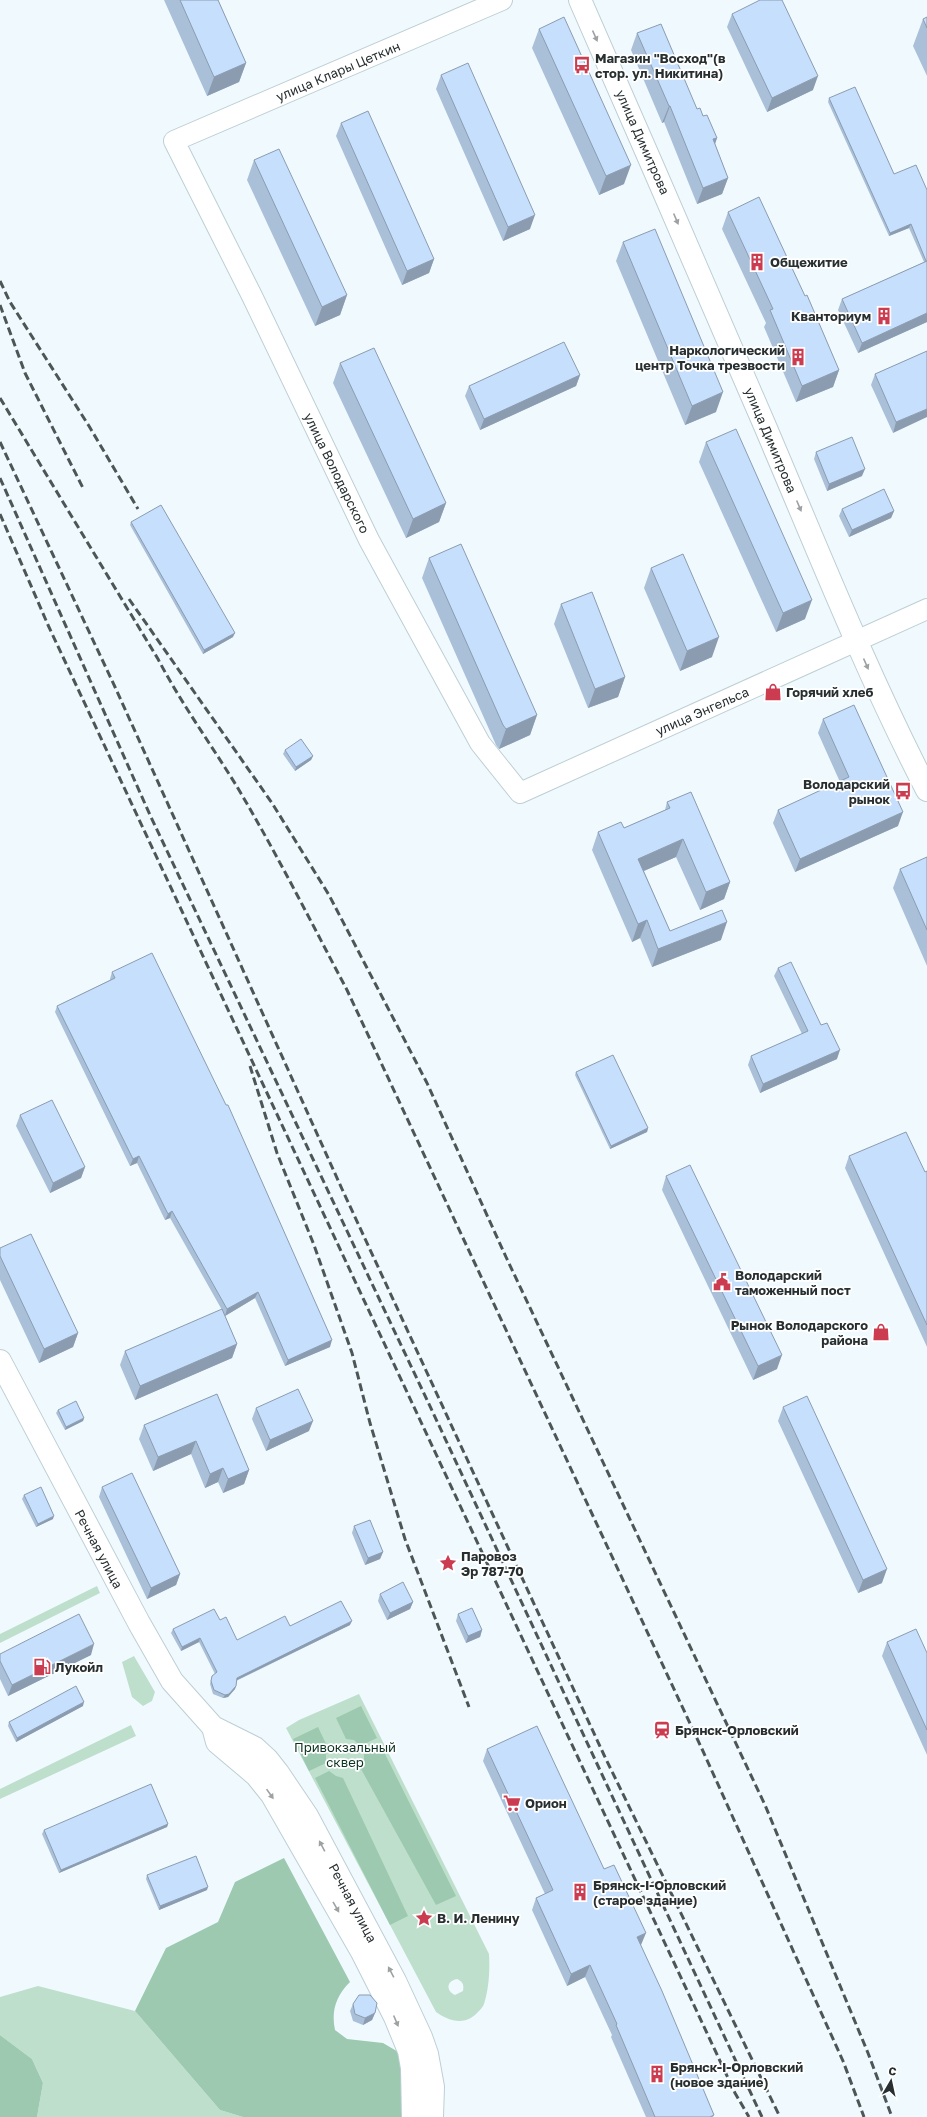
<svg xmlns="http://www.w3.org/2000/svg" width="927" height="2117" font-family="'Golos Text',sans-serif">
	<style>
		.green { fill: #bedfcc; fill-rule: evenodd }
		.forest { fill: #9cc9af }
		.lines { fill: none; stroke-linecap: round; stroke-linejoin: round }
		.minor-casing { stroke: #bdcfd5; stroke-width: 22 }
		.major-casing { stroke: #bdcfd5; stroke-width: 24 }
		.minor { stroke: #fff; stroke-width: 20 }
		.major { stroke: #fff; stroke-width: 22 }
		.rail { stroke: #4e5557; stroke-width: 3; stroke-dasharray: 8 4; stroke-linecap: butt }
		.wall { fill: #aac0d9 }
		.shaded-wall { fill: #8b9cb0 }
		.building { fill: #c6dffc; stroke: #8b9cb0 }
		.oneway { fill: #9ea1a2 }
		.labels { text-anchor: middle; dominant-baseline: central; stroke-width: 3.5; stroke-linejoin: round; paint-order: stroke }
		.poi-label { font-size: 13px; font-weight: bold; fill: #282f31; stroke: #fff; text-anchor: start }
		.street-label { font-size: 13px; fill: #282f31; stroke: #fff }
		.park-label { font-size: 13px; fill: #0c3220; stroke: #fff }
	</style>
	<rect width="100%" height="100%" fill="#f0fafe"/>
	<path class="green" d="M97,1586l3,7 -100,50v-9z
		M134,1656l21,36 -3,9 -9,5 -11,-9 -10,-35z
		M359,1694l130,260c1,15 0,35 -5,50 -1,3 -4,6 -7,9 -12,13 -29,8 -41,-1l-150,-284 13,-8zM457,1979c6,3 7,5 6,12l-8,4c-9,-4 -9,-14 2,-16z
		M131,1725l5,11 -136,63v-10z
		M38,1986l97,25 85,99 23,7h-206l6,-34 -11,-24 -32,-24v-38z"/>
	<path class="forest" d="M361,1706l16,32 -17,8 -6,-6 -8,-1 -10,-21z
		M318,1727l10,21 -2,6v9l-17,8 -16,-32z
		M381,1746l75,150 -20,9 -75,-136 3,-6v-9z
		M329,1771l7,5 7,2 65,138 -18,9 -75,-147z
		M284,1858l66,124c-14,14 -19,29 -15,48l12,9 36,4 17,10 2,13v51h-159l-23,-7 -85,-99 31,-63 52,-26 17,-40z
		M0,2035l32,24 11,24 -6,34h-37z"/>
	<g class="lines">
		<g class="minor-casing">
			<path id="minor" d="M502,0l-328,141 78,155 117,244 111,203 40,50 407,-184"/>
		</g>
		<g class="major-casing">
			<path id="major" d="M580,0c62,142 124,283 185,426 52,122 101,246 162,364
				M0,1361l139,262 33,58 41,46 42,21 12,11 11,14 29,43 88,165 26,56 6,17 6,33 -1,30
				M213,1727l4,15 39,33 16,20 90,157 33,65 14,34 3,17 1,49"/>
		</g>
		<use href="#minor" class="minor"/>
		<use href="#major" class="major"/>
		<path class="rail" d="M0,281l10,21 79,124 49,83
			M0,305l25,68 59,117
			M0,398l158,261c23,44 52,84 78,126 40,67 75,137 111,205l355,759 141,312 21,56
			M0,442l115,245 227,502 262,566 176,362
			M0,478l150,337 278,587 334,715
			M0,514l48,111 687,1468 14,24
			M129,599l143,204 57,92 98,188 79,174 259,548 103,248 24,64
			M250,1066l27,87 37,92 38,108 18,70 35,116 64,168"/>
	</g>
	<path class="wall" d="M164,0h54l28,63 -7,19 -32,14z
		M732,14l81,76 -46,22 -40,-85z
		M927,17v59l-14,-30 10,-27z
		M539,29l85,155 -25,11 -67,-147z
		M637,33l66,83 14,22 -2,6 13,34 -6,16 -25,10 -33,-82 -2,1 -31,-73z
		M441,75l89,154 -27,12 -67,-152z
		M829,98l65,76 33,16v132l-69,31 -20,-43 4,-11 82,-37 -15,-34 -20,8 -61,-134z
		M341,123l93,136 -5,14 -27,12 -66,-149z
		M254,160l93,135 -7,20 -25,11 -68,-146z
		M728,212l111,158 -6,17 -37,15 -32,-75 2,-4 -44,-94z
		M623,242l93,170 -31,13 -69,-164z
		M927,351l-34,82 -22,-48 4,-11z
		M340,363l106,140 -7,19 -33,16 -73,-155z
		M580,375l-4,11 -96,44 -15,-34 4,-10z
		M706,442l99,177 -29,13 -77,-170z
		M816,452l46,24 -35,15 -13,-32z
		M842,509l52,2 -3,7 -42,19 -10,-21z
		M131,522l102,115 -30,17 -73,-129z
		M429,558l108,157 -7,20 -31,14 -3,-4 -74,-167z
		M651,568l61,89 -32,14 -36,-83z
		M561,604l64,73 -7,20 -30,11 -34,-84z
		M823,719l75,107 -103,46 -22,-49 5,-13 62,-28 -22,-49z
		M285,750l28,6 -2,4 -16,11 -12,-17z
		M667,802l63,80 -6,17 -24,11 -24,-53 -32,14 26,60 51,9 -69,27 -12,-29 -8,4 -40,-92 6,-18 26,-4 41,-18z
		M927,857v109l-34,-78 7,-19z
		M778,968l59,91 -77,34 -12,-28 3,-9 51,-22 -28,-58z
		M112,972l218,375 -45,19 -30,-68 -30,18 12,28 -5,14 -97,42 -15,-35 5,-14 97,-41 -52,-92 -5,2 -28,-57 -7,3 -75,-154 2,-6 53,-26v-1z
		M576,1072l72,56 -1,4 -37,17 -35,-74z
		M20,1115l65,52 -4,11 -31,15 -34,-67z
		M849,1156l76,16 2,-1v176l-82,-179z
		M666,1176l111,193 -24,11 -91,-190z
		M0,1248l78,85 -5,14 -34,16 -39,-83z
		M217,1394l32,76 -5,14 -21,9 -5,-11 -13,6 -14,-34 -38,17 -14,-32 5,-14z
		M783,1407l99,176 -24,10 -80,-172z
		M256,1408l53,23 -43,20 -14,-32z
		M58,1410l26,8 -1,3 -18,9 -9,-17z
		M102,1487l78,87 -4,11 -29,14 -48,-102z
		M24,1495l29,24 -17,8 -14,-28z
		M354,1526l29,26 -3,7 -15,6 -13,-32z
		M380,1594l33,8 -3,7 -23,11 -9,-19z
		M458,1614l24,16 -2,7 -14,6 -10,-22z
		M220,1620l17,20 53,-14 60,-1 -114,56v5l-1,3 -7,8 -5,1 -10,-4 -3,-10 2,-8 3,-2 -16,-32 -18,9 -10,-18 2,-4z
		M887,1642l40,11v102l-45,-99z
		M0,1654l91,1 -83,41 -8,-17z
		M83,1706l-67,36 -8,-16 1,-4z
		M487,1749l117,120 37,76h-1l74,170 -1,2h-67l-35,-80 1,-2 -27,-58 -18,9 -35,-76 4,-12 9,-4 -62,-133z
		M168,1824l-1,3 -108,46 -17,-39 2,-4z
		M147,1875l60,15 -48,20 -13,-31z
		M353,2004l22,9 -3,7 -9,5 -10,-4 -3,-10z"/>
	<path class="shaded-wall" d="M246,63l-7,19 -32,14 7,-19z
		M818,76l-5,14 -46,22 5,-14z
		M669,106h1l-6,16 -2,1z
		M717,138l-6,17 2,-16z
		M631,165l-7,19 -25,11 7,-19z
		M728,178l-6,16 -25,10 6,-16z
		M535,215l-5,14 -27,12 5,-14z
		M911,224l-2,4 -20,8 1,-3z
		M434,259l-5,14 -27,12 5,-14z
		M347,295l-7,20 -25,11 7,-19z
		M927,313v9l-69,31 4,-10z
		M839,370l-6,17 -37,15 6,-16z
		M580,375l-4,11 -96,44 4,-11z
		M723,392l-7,20 -31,13 7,-19z
		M927,409v8l-34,16 3,-11z
		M865,469l-3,7 -35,15 2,-7z
		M446,503l-7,19 -33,16 7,-19z
		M894,511l-3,7 -42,19 3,-7z
		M812,600l-7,19 -29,13 7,-19z
		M235,633l-2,4 -30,17 1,-4z
		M719,637l-7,20 -32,14 7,-20z
		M625,677l-7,20 -30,11 7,-19z
		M537,715l-7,20 -31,14 7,-20z
		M313,756l-2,4 -16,11 1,-4z
		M903,812l-5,14 -103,46 5,-13z
		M683,839l-7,18 -44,19 6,-17z
		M730,882l-6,17 -24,11 6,-18z
		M647,920l-7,18 -8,4 6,-18z
		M727,922l-6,18 -69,27 6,-18z
		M840,1050l-3,9 -77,34 3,-9z
		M648,1128l-1,4 -37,17 1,-3z
		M139,1156l-2,7 -7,3 3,-7z
		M85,1167l-4,11 -31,15 3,-10z
		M172,1211l-2,7 -5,2 3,-6z
		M258,1292l-3,6 -30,18 2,-7z
		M78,1333l-5,14 -34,16 5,-14z
		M332,1340l-2,7 -45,19 3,-6z
		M237,1344l-5,14 -97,42 5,-14z
		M782,1355l-5,14 -24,11 5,-14z
		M84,1418l-1,3 -18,9 1,-3z
		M313,1421l-4,10 -43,20 4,-11z
		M196,1441l-5,13 -38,17 5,-14z
		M223,1468l-5,14 -13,6 5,-14z
		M249,1470l-5,14 -21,9 5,-14z
		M54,1516l-1,3 -17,8 2,-3z
		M383,1552l-3,7 -15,6 3,-7z
		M887,1569l-5,14 -24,10 5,-13z
		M180,1574l-4,11 -29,14 4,-11z
		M413,1602l-3,7 -23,11 3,-7z
		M352,1621l-2,4 -115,56 2,-3z
		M482,1630l-2,7 -14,6 2,-7z
		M200,1638l-1,4 -18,9 1,-4z
		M94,1644l-3,11 -83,41 4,-11z
		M236,1686l-1,3 -7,8 -5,1 2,-3z
		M84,1702l-1,4 -67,36 1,-4z
		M168,1824l-1,3 -108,46 2,-3z
		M208,1887l-1,3 -48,20 1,-4z
		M646,1933l-5,12 -9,4 5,-12z
		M590,1965l-5,12 -18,9 4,-12z
		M375,2013l-3,7 -9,5 2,-7z"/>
	<path class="building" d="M180,0h38l28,63 -32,14z
		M760,0h22l36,76 -46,22 -40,-84z
		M564,17l67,148 -25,11 -67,-147z
		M927,17v11l-4,-9z
		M661,24l36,85 3,-1 3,8 4,-1 10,23 -4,1 15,39 -25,10 -33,-82h-1l-32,-73z
		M468,63l67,152 -27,12 -67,-152z
		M855,87l39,87 22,-9 11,25v71h-1l-15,-37 -21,9 -61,-135z
		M368,111l66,148 -27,12 -66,-148z
		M279,149l68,146 -25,12 -68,-147z
		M759,197l46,99 2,-1 32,75 -37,16 -32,-76 3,-1 -45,-97z
		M655,229l68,163 -31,14 -69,-164z
		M927,261v52l-65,30 -20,-44z
		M564,342l16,33 -96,44 -15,-33z
		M374,348l72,155 -33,16 -73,-156z
		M927,351v58l-31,13 -21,-48z
		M736,429l76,171 -29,13 -77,-171z
		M852,437l13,32 -36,15 -13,-32z
		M884,489l10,22 -42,19 -10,-21z
		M161,505l74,128 -31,17 -73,-128z
		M461,544l76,171 -31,14 -3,-4 -74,-167z
		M683,554l36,83 -32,14 -36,-83z
		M592,592l33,85 -30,12 -34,-85z
		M854,705l49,107 -103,47 -22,-49 71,-33 -26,-58z
		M301,739l12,17 -17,11 -11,-17z
		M691,792l39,90 -24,10 -23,-53 -45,20 32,72 52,-21 5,12 -69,27 -11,-29 -9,4 -40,-92 23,-10 3,6 46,-20 -3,-6z
		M927,857v73l-27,-61z
		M152,953l74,152h2l104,235 -44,20 -30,-68 -31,17 -55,-98 -4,3 -29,-58 -6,3 -76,-153 58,-28 -3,-6z
		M791,962l30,63 6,-2 13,27 -77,34 -12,-28 57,-25 -30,-63z
		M613,1055l35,73 -37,18 -35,-74z
		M52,1100l33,67 -32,16 -33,-68z
		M906,1132l19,40 2,-1v154l-78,-169z
		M690,1165l92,190 -24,11 -92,-190z
		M31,1234l47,99 -34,16 -44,-93v-8z
		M222,1309l15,35 -97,42 -15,-35z
		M298,1389l15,32 -43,19 -14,-32z
		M217,1394l32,76 -21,9 -5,-11 -13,6 -14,-33 -38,16 -14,-32z
		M807,1396l80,173 -24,11 -80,-173z
		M76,1401l8,17 -18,9 -8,-17z
		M132,1473l48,101 -29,14 -49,-101z
		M41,1487l13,29 -16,8 -14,-29z
		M370,1520l13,32 -15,6 -14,-32z
		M403,1582l10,20 -23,11 -10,-19z
		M341,1601l11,20 -115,57 -1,8 -7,8 -4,1 -11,-5 -3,-9 1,-5 5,-4 -17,-34 -18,9 -9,-18 41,-20 6,11 6,-3 11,23 48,-24 5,10z
		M472,1608l10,22 -14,6 -10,-22z
		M79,1614l15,30 -82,41 -12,-24v-7z
		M916,1629l11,24v77l-40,-88z
		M76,1686l8,16 -67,36 -8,-16z
		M537,1726l67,143 10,-4 32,68 -9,4 25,54 52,124 -4,2h-55l-39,-92 1,-1 -27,-59 -19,9 -35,-76 17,-8 -66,-141z
		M151,1784l17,40 -107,46 -17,-40z
		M196,1856l12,31 -48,19 -13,-31z
		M359,1995h11l7,8 -2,10 -10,5 -10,-4 -2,-10z"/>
	<defs><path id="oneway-solid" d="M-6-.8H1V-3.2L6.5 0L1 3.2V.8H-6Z"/></defs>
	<g class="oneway">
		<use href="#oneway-solid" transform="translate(595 36) rotate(66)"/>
		<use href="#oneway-solid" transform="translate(676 219) rotate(67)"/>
		<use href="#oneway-solid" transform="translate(799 506) rotate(67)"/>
		<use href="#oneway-solid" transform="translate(866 664) rotate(66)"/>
		<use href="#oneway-solid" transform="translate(270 1794) rotate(55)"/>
		<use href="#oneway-solid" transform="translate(322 1846) rotate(-118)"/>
		<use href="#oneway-solid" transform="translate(336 1907) rotate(60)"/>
		<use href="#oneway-solid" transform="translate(391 1972) rotate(-118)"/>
		<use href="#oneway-solid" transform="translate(396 2021) rotate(67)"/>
	</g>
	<defs>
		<g id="bus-bare" transform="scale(1.38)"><path d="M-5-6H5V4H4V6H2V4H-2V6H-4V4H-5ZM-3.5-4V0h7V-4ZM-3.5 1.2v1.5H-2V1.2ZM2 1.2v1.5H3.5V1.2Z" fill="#cc3c50" stroke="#fff" stroke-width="2.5" paint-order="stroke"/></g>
		<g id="building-bare" transform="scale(1.38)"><path d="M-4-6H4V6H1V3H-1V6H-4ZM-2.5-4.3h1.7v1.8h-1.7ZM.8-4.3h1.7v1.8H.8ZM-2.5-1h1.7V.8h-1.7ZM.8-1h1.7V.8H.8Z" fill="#cc3c50" stroke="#fff" stroke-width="2.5" paint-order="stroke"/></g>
		<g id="shop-bare" transform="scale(1.38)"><path d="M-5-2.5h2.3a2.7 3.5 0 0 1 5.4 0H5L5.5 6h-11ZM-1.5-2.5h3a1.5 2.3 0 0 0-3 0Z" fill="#cc3c50" stroke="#fff" stroke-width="2.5" paint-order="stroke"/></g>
		<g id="civic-bare" transform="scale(1.38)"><path d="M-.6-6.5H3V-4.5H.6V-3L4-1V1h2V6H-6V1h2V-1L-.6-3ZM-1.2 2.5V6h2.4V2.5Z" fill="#cc3c50" stroke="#fff" stroke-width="2.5" paint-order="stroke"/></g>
		<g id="sight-bare" transform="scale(1.38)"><path d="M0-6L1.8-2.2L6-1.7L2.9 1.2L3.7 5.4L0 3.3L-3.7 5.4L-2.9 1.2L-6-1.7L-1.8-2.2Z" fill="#cc3c50" stroke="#fff" stroke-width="2.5" paint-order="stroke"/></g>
		<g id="fuel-bare" transform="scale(1.38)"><path d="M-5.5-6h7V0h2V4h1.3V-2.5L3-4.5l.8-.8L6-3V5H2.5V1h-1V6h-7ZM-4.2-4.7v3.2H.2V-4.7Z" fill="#cc3c50" stroke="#fff" stroke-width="2.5" paint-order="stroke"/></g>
		<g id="station-bare" transform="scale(1.38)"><path d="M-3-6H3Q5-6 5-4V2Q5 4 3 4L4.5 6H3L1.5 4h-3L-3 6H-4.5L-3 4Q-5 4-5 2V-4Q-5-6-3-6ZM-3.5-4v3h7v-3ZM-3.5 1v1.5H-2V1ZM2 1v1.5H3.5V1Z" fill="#cc3c50" stroke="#fff" stroke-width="2.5" paint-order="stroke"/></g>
		<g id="supermarket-bare" transform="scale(1.38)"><path d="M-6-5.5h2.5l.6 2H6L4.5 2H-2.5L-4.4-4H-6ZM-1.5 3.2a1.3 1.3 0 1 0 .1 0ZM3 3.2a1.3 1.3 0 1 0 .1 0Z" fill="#cc3c50" stroke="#fff" stroke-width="2.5" paint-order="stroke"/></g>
	</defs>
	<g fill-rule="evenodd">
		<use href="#bus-bare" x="582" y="65"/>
		<use href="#building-bare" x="757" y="262"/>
		<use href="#building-bare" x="884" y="316"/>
		<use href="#building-bare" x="798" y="357"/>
		<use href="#shop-bare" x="773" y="692"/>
		<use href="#bus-bare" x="903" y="791"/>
		<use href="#civic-bare" x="722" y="1282"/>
		<use href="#shop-bare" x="881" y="1332"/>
		<use href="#sight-bare" x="448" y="1563"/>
		<use href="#fuel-bare" x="42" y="1667"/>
		<use href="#station-bare" x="662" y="1730"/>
		<use href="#supermarket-bare" x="512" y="1803"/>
		<use href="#building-bare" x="580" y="1892"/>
		<use href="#sight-bare" x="424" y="1918"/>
		<use href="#building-bare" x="657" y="2074"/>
	</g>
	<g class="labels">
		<g class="poi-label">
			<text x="595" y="58">Магазин "Восход"(в<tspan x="595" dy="15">стор. ул. Никитина)</tspan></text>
			<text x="770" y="262">Общежитие</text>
			<text x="871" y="316" text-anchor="end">Кванториум</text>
			<text x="785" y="350" text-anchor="end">Наркологический<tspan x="785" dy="15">центр Точка трезвости</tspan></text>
			<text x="786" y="692">Горячий хлеб</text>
			<text x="890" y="784" text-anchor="end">Володарский<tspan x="890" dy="15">рынок</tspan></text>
			<text x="735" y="1275">Володарский<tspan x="735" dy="15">таможенный пост</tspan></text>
			<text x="868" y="1325" text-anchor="end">Рынок Володарского<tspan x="868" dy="15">района</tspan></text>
			<text x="461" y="1556">Паровоз<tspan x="461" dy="15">Эр 787-70</tspan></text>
			<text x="55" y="1667">Лукойл</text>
			<text x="675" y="1730">Брянск-Орловский</text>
			<text x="525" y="1803">Орион</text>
			<text x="593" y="1885">Брянск-I-Орловский<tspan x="593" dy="15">(старое здание)</tspan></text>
			<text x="437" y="1918">В. И. Ленину</text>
			<text x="670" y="2067">Брянск-I-Орловский<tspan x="670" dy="15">(новое здание)</tspan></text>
		</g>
		<g class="street-label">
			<text transform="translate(338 71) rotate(-23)">улица Клары Цеткин</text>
			<text transform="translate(643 142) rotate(66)">улица Димитрова</text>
			<text transform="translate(771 440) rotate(67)">улица Димитрова</text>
			<text transform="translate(337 473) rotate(64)">улица Володарского</text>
			<text transform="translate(702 711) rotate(-24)">улица Энгельса</text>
			<text transform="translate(99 1549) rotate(62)">Речная улица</text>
			<text transform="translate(353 1903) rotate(62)">Речная улица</text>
		</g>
		<g class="park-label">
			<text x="345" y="1747">Привокзальный<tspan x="345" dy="15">сквер</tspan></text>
		</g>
	</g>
	<g transform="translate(891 2081) rotate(9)" stroke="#ffffff" stroke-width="3" paint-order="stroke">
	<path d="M0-3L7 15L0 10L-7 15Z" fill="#282f31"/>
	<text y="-6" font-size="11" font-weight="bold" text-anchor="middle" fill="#282f31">С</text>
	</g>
</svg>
